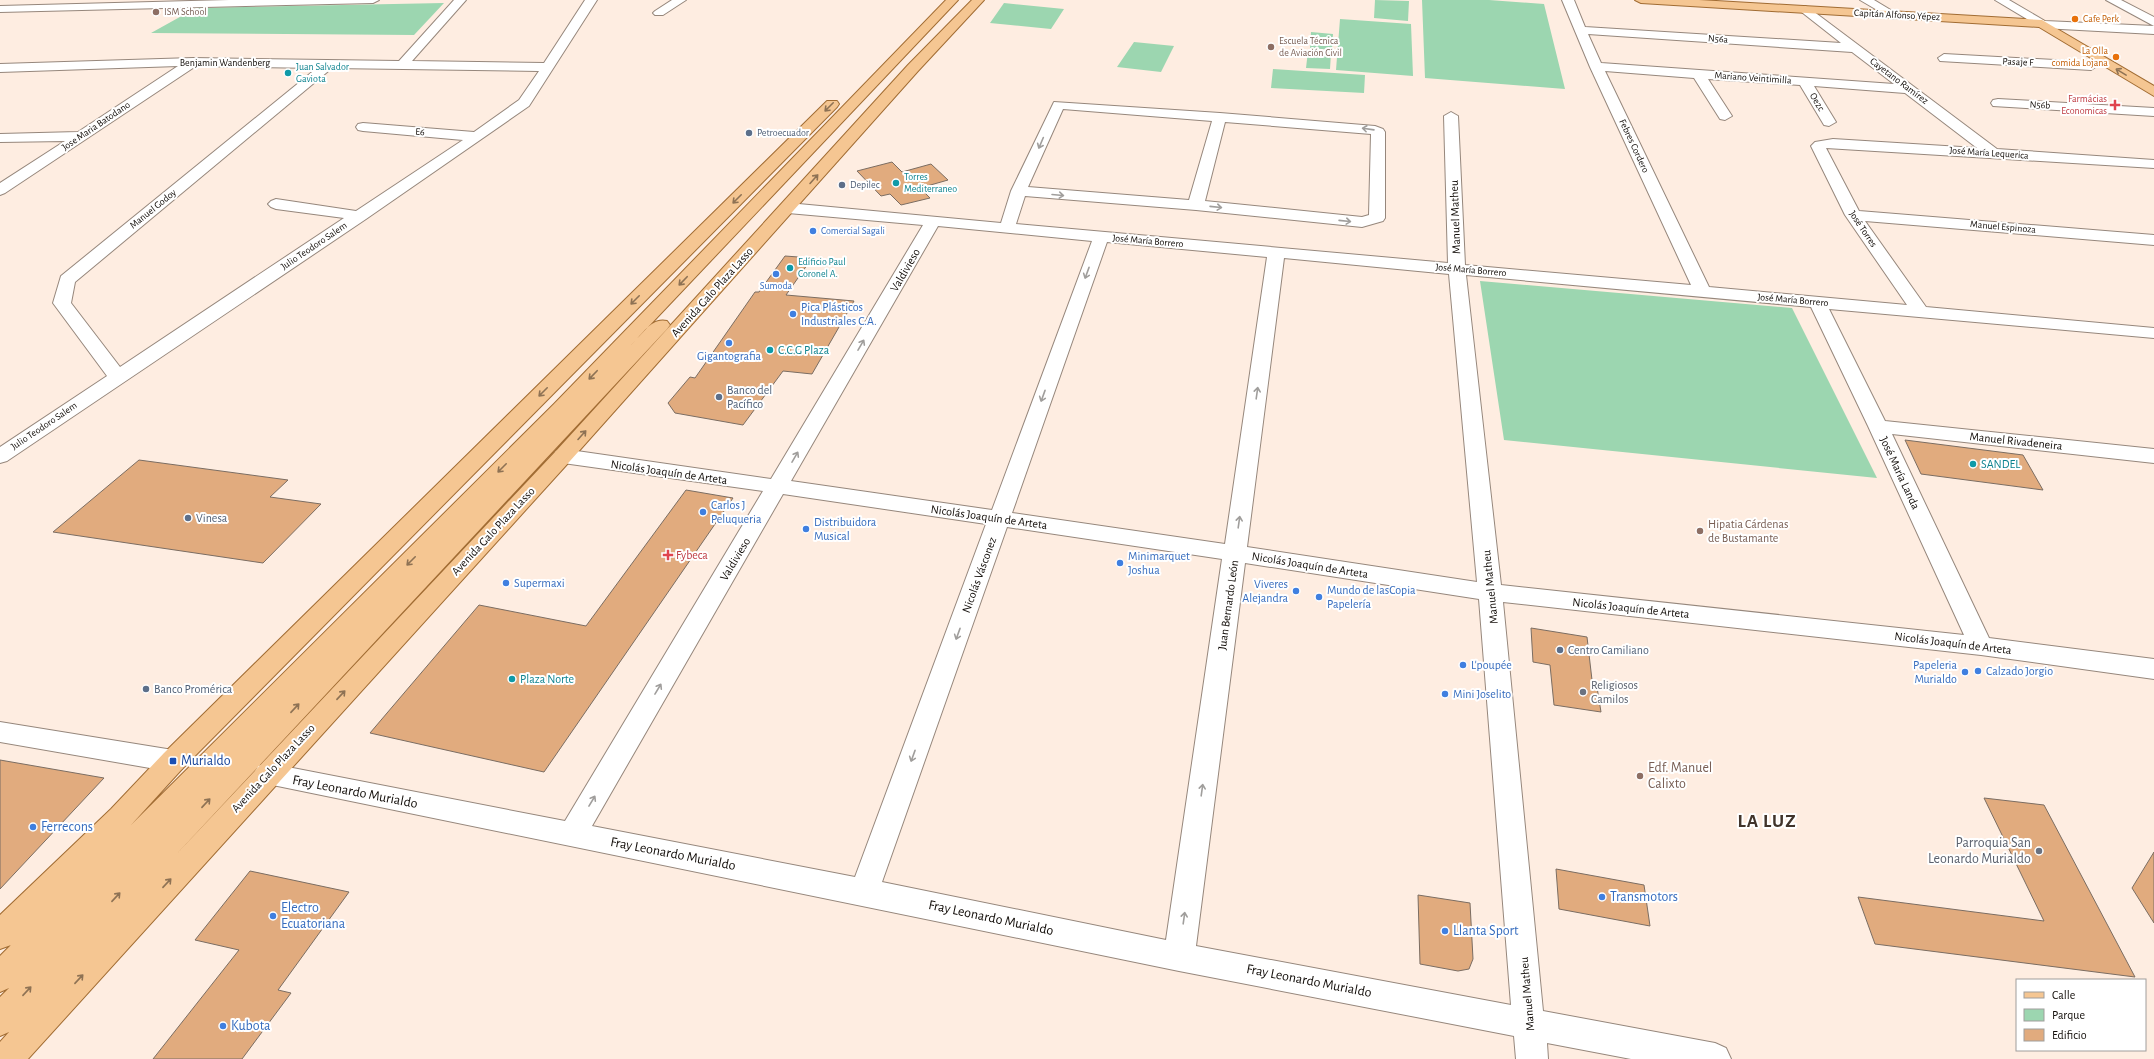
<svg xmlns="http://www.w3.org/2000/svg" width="2154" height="1059" font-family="'Alegreya Sans',sans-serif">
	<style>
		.green { fill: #9cd6b0 }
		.building { fill: #e1ab7e; stroke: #7b6d62 }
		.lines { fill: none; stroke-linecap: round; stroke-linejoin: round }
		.minor-casing { stroke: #96877c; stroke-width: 2 }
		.major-casing { stroke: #a16c33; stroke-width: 2 }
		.minor { fill: #fff; fill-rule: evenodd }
		.major { fill: #f5c692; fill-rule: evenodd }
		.oneway { stroke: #8e7254 }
		.oneway2 { stroke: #a09e9c }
		.education-dot { fill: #8d6e63; stroke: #fff; stroke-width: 1.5 }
		.food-dot { fill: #e8710a; stroke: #fff; stroke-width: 1.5 }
		.culture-dot { fill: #0f9aa8; stroke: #fff; stroke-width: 1.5 }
		.health-dot { fill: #e0444e; stroke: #fff; stroke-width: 1.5 }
		.service-dot { fill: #5c6f8a; stroke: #fff; stroke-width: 1.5 }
		.shop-dot { fill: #3f7fe0; stroke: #fff; stroke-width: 1.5 }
		.worship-dot { fill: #6b7280; stroke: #fff; stroke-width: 1.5 }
		.transit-dot { fill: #1a4fb4; stroke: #fff; stroke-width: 1.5 }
		.labels { text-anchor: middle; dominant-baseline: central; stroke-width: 4; stroke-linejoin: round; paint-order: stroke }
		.far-education-label { font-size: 10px; fill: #785e54; stroke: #fff; text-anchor: start }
		.far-street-label { font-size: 10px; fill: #110c08; stroke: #fff }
		.far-food-label { font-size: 10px; fill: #c56008; stroke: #fff; text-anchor: start }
		.far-culture-label { font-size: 10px; fill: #0d838f; stroke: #fff; text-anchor: start }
		.far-health-label { font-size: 10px; fill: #be3a42; stroke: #fff; text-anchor: end }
		.far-service-label { font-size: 10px; fill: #4e5e75; stroke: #fff; text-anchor: start }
		.far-shop-label { font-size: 10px; fill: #366cbe; stroke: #fff; text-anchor: start }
		.street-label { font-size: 12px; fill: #110c08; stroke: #fff }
		.shop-label { font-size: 12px; fill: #366cbe; stroke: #fff; text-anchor: start }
		.culture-label { font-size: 12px; fill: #0d838f; stroke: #fff; text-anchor: start }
		.service-label { font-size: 12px; fill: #4e5e75; stroke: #fff; text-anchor: start }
		.education-label { font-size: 12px; fill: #785e54; stroke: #fff; text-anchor: start }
		.health-label { font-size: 12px; fill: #be3a42; stroke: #fff; text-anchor: start }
		.worship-label { font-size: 12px; fill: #5b616d; stroke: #fff; text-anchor: start }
		.near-transit-label { font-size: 14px; fill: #164399; stroke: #fff; text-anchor: start }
		.near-education-label { font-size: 14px; fill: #785e54; stroke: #fff; text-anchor: start }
		.near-street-label { font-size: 14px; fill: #110c08; stroke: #fff }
		.near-shop-label { font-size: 14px; fill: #366cbe; stroke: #fff; text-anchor: start }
		.near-worship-label { font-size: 14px; fill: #5b616d; stroke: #fff; text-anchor: end }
		.near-district-label { font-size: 19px; font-weight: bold; letter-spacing: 1px; fill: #41342b; stroke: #fff }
	</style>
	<rect width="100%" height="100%" fill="#feede1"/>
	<path class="green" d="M1375,0l34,1 -1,20 -34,-3z
		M1422,0h67l55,4 21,85 -140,-11z
		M444,3l-30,32 -263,-2 45,-25z
		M1004,3l60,6 -13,20 -61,-6z
		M1340,19l71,5 2,52 -77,-6z
		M1311,32l22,2 -1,16 -22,-2z
		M1134,42l40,4 -13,26 -44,-5z
		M1308,51l23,2 -1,16 -24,-1z
		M1273,69l92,6 -1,18 -93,-5z
		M1480,281l312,27 85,170 -373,-38z"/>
	<path class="building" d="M892,162l10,10 29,-8 17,16 -28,8 10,10 -29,7 -11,-11 -9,2 -24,-25z
		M785,256l27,2 -26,37 68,6 -42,73 -29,-3 -40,54 -68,-12 -7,-10 22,-26 5,1 60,-86h4z
		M1905,440l118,15 20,35 -122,-16z
		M139,460l149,20 -18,17 51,7 -58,59 -210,-31z
		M686,490l47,8 -189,274 -174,-39 109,-128 107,21z
		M1531,628l56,9 5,43 4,1 5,31 -47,-7 -4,-40 -17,-3z
		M0,760l104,18 -104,111z
		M1984,798l60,7 91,172 -260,-33 -17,-47 186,24z
		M2154,852v71l-22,-35z
		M1556,869l88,16 6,41 -91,-17z
		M250,871l99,21 -71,98 13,3 -49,66h-89l86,-109 -44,-10z
		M1418,895l52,8 3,56 -4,10 -11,2 -38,-7z"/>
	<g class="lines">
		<g class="minor-casing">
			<path id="minor" d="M229,0h150l-6,3 -373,9v-6z
				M454,0h12l-54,61 132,2 41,-63h12l-68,106 -163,113 -359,242 -7,2v-16l107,-71 -54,-73 8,-27 256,-208 -121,-2 -191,127 -5,2v-12l65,-42 -65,1v-8l78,-2 100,-66 -178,6v-8l193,-6 206,3zM332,68l207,3 -20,29 -45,32 -111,-9 -5,1 -2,3 2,3 5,1 100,9 -107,71 -80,-12 -5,2 -3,3 3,3 5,2 68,9 -224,149 -49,-64 4,-21z
				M672,0h14l-23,15h-8l-2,-2 2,-2z
				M1562,0h12l11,27 256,16 -42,-33 6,-4 4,2 188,141 157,11v8l-328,-20 33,63 295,24v10l-289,-24 61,86 228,21v10l-325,-29 56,112 269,28v14l-262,-29 97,204 165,21v20l-173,-24 -478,-53 40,409 172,32 11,5 5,11h-100l-84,-16 1,16h-32l-2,-23 -335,-65 -921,-189 -4,-8 4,-8 9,-3 298,58 198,-330 -200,-28 -7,-2 -3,-5 3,-5 7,-2 208,30 152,-254 -135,-12 -6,-2 -2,-3 2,-3 6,-2 213,20 10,-32 43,-89 166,11 155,13 8,3 2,3v86l-2,3 -21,6 -166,-17 -171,-14 -9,28 432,39 -4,-147 7,-4 7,4 7,149 226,20 -101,-218zM1588,34l264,18 42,32 -293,-21zM1605,71l89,7 26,41 5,1 7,-4 -24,-37 92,6 24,40 5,1 7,-4 -22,-36 91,7 72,55 -144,-9 -18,3 -4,4 34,69 62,90 -198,-18zM1063,109l149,12 -23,79 -161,-13zM1225,122l146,12 -2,81 -7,2 -157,-16zM938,226l154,15 -100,269 -201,-29zM1107,242l160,15 -42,287 -213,-31zM1284,258l165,16 28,308 -230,-35zM1466,275l345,32 57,119 96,209 -463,-50zM783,494l203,30 -131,353 -263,-51zM1007,527l215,32 -56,381 -284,-58zM1245,563l234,36 32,406 -315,-59z
				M1860,0h14l25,15 -6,4 -4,-2z
				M1995,0h14l36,21 109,5v8l-112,-6z
				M2106,0h15l33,17v9z
				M1944,54l147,8 6,4 -6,4 -151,-9 -2,-3z
				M1998,99l156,9v8l-161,-10 -2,-3 2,-3z
				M0,722l173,28 9,3 4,8 -4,8 -9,3 -173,-30z"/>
		</g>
		<g class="major-casing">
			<path id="major" d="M946,0h12l-328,346c11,-10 21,-29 37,-25l3,4 -3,4 -496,531 385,-409 352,-386 64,-65h12l-66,71 -348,390 -542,598h-28v-17l9,-10 -9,4v-39l9,-9 -9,4v-36l116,-116 -105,105 -11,4v-34l111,-106 53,-56 663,-652h10l2,3 -2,3 -655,662 -51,56 423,-421z
				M1635,0h64l343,20 112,66v10l-115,-69 -398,-24z"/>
		</g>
		<use href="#minor" class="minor"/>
		<use href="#major" class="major"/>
	</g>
	<defs><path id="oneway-shaft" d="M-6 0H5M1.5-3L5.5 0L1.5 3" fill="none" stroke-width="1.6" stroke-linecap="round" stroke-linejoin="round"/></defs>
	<g class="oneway">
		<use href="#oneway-shaft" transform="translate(2121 72) rotate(-149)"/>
		<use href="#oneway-shaft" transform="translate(829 107) rotate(135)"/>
		<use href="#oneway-shaft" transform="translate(814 179) rotate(-48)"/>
		<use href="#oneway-shaft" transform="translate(737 199) rotate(135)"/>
		<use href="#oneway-shaft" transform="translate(683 281) rotate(134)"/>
		<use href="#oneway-shaft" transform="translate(635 300) rotate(135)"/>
		<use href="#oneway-shaft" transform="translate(593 375) rotate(134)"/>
		<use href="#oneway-shaft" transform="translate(543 392) rotate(135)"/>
		<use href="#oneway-shaft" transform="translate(582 435) rotate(-48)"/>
		<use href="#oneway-shaft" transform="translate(502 468) rotate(135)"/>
		<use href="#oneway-shaft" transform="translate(411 561) rotate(135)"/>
		<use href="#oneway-shaft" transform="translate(341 695) rotate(-47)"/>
		<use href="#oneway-shaft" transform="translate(295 708) rotate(-47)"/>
		<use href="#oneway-shaft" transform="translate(206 803) rotate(-47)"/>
		<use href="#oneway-shaft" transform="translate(167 883) rotate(-47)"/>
		<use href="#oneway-shaft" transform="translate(116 897) rotate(-47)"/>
		<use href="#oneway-shaft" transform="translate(79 979) rotate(-47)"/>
		<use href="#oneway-shaft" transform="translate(27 991) rotate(-47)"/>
	</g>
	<g class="oneway2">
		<use href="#oneway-shaft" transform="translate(1368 129) rotate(-172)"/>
		<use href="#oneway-shaft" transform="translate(1041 143) rotate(113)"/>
		<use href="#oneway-shaft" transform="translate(1058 195) rotate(5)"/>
		<use href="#oneway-shaft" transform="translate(1216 207) rotate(6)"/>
		<use href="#oneway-shaft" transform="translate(1345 221) rotate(6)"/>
		<use href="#oneway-shaft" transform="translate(1087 273) rotate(110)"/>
		<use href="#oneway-shaft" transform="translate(861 345) rotate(-60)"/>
		<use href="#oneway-shaft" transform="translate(1257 393) rotate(-82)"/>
		<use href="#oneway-shaft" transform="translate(1043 396) rotate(110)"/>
		<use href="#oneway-shaft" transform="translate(795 457) rotate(-60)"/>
		<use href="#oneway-shaft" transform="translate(1239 522) rotate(-82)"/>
		<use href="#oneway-shaft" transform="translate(958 634) rotate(110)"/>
		<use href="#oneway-shaft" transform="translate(658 689) rotate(-59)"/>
		<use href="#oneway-shaft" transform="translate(913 756) rotate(110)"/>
		<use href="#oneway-shaft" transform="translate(1202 790) rotate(-82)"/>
		<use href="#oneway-shaft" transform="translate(592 801) rotate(-59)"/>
		<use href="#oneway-shaft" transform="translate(1184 918) rotate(-82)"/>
	</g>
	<g class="education-dot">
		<circle cx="156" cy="12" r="4"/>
		<circle cx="1271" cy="47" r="4"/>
		<circle cx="1700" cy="531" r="4"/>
		<circle cx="1640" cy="776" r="4"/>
	</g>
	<g class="food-dot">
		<circle cx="2075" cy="19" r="4"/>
		<circle cx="2116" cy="57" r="4"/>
	</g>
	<g class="culture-dot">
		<circle cx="288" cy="73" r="4"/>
		<circle cx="896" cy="183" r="4"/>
		<circle cx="790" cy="268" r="4"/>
		<circle cx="770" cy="350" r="4"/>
		<circle cx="1973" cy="464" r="4"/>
		<circle cx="512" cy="679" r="4"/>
	</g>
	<g class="health-dot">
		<path d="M2113 99h4v4h4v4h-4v4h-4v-4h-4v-4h4z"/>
		<path d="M666 549h4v4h4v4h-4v4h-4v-4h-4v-4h4z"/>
	</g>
	<g class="service-dot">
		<circle cx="749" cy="133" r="4"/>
		<circle cx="842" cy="185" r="4"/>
		<circle cx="719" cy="397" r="4"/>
		<circle cx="188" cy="518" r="4"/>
		<circle cx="1560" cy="650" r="4"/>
		<circle cx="146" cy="689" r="4"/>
	</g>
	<g class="shop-dot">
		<circle cx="813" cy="231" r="4"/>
		<circle cx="776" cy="274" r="4"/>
		<circle cx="793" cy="314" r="4"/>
		<circle cx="729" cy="343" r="4"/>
		<circle cx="703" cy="512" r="4"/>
		<circle cx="806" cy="529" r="4"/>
		<circle cx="1120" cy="563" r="4"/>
		<circle cx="506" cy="583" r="4"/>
		<circle cx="1296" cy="591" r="4"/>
		<circle cx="1319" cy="597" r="4"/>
		<circle cx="1463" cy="665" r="4"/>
		<circle cx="1978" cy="671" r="4"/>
		<circle cx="1965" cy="672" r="4"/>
		<circle cx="1445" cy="694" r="4"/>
		<circle cx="33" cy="827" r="4"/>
		<circle cx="1602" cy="897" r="4"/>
		<circle cx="273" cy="916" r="4"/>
		<circle cx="1445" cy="931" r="4"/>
		<circle cx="223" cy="1026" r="4"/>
	</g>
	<g class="worship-dot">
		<circle cx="1583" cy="692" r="4"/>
		<circle cx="2039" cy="851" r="4"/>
	</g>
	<rect class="transit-dot" x="169" y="757" width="8" height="8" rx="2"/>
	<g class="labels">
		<g class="far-education-label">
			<text x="164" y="12">ISM School</text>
			<text x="1279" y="41">Escuela Técnica<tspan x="1279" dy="12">de Aviación Civil</tspan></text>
		</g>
		<g class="far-street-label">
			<text transform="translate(1897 15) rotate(3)">Capitán Alfonso Yépez</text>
			<text transform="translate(1718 39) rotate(4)">N56a</text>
			<text transform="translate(2018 62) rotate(3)">Pasaje F</text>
			<text x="225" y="63">Benjamin Wandenberg</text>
			<text transform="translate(1753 78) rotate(4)">Mariano Veintimilla</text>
			<text transform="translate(1899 81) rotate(37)">Cayetano Ramírez</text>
			<text transform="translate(1817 102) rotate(59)">Oe2c</text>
			<text transform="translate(2040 105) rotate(3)">N56b</text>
			<text transform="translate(96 126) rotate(-34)">Jose Maria Batodano</text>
			<text transform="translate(420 132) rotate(5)">E6</text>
			<text transform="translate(1634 146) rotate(65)">Febres Cordero</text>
			<text transform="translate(1989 153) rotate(4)">José María Lequerica</text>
			<text transform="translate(153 209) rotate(-39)">Manuel Godoy</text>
			<text transform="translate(2003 227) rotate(5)">Manuel Espinoza</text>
			<text transform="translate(1863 229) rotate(56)">José Torres</text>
			<text transform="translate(1148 241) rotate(5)">José María Borrero</text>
			<text transform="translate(314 246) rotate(-34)">Julio Teodoro Salem</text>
			<text transform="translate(1471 270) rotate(5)">José María Borrero</text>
			<text transform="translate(1793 300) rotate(5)">José María Borrero</text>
			<text transform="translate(44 426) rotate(-34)">Julio Teodoro Salem</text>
		</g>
		<g class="far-food-label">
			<text x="2083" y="19">Cafe Perk</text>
			<text x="2108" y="51" text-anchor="end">La Olla<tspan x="2108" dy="12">comida Lojana</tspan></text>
		</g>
		<g class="far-culture-label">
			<text x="296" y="67">Juan Salvador<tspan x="296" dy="12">Gaviota</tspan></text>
			<text x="904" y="177">Torres<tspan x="904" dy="12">Mediterraneo</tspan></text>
			<text x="798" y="262">Edificio Paul<tspan x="798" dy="12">Coronel A.</tspan></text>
		</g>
		<g class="far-health-label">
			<text x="2107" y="99">Farmácias<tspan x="2107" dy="12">Economicas</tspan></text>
		</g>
		<g class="far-service-label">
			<text x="757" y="133">Petroecuador</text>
			<text x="850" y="185">Depilec</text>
		</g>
		<g class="far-shop-label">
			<text x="821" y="231">Comercial Sagali</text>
			<text x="776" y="286" text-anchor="middle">Sumoda</text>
		</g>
		<g class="street-label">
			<text transform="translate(1455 217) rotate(-92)">Manuel Matheu</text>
			<text transform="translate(905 270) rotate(-60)">Valdivieso</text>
			<text transform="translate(712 292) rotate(-48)">Avenida Galo Plaza Lasso</text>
			<text transform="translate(2016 441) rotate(6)">Manuel Rivadeneira</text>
			<text transform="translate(669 472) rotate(8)">Nicolás Joaquín de Arteta</text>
			<text transform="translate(1900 473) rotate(65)">José María Landa</text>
			<text transform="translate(989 517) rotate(8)">Nicolás Joaquín de Arteta</text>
			<text transform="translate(493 531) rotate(-47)">Avenida Galo Plaza Lasso</text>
			<text transform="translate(735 559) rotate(-59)">Valdivieso</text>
			<text transform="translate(1310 565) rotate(9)">Nicolás Joaquín de Arteta</text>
			<text transform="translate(979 575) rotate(-70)">Nicolás Vásconez</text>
			<text transform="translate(1490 587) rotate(-96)">Manuel Matheu</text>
			<text transform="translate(1228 605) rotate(-82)">Juan Bernardo León</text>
			<text transform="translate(1631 608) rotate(6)">Nicolás Joaquín de Arteta</text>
			<text transform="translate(1953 643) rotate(7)">Nicolás Joaquín de Arteta</text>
			<text transform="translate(273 768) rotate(-47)">Avenida Galo Plaza Lasso</text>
			<text transform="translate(1527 994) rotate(-95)">Manuel Matheu</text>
		</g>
		<g class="shop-label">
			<text x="801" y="307">Pica Plásticos<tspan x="801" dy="14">Industriales C.A.</tspan></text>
			<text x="729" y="356" text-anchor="middle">Gigantografia</text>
			<text x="711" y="505">Carlos J<tspan x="711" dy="14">Peluqueria</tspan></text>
			<text x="814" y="522">Distribuidora<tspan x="814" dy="14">Musical</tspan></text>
			<text x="1128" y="556">Minimarquet<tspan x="1128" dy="14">Joshua</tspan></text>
			<text x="514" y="583">Supermaxi</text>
			<text x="1288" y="584" text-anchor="end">Viveres<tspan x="1288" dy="14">Alejandra</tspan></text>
			<text x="1327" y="590">Mundo de lasCopia<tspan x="1327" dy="14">Papelería</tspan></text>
			<text x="1471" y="665">L'poupée</text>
			<text x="1957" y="665" text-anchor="end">Papeleria<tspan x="1957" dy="14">Murialdo</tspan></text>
			<text x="1986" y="671">Calzado Jorgio</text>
			<text x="1453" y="694">Mini Joselito</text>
		</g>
		<g class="culture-label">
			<text x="778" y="350">C.C.G Plaza</text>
			<text x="1981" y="464">SANDEL</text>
			<text x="520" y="679">Plaza Norte</text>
		</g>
		<g class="service-label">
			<text x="727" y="390">Banco del<tspan x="727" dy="14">Pacífico</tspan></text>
			<text x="196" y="518">Vinesa</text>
			<text x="1568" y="650">Centro Camiliano</text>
			<text x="154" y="689">Banco Promérica</text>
		</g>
		<g class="education-label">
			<text x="1708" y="524">Hipatia Cárdenas<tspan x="1708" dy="14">de Bustamante</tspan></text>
		</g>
		<g class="health-label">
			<text x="676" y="555">Fybeca</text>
		</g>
		<g class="worship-label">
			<text x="1591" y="685">Religiosos<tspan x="1591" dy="14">Camilos</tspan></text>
		</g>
		<g class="near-transit-label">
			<text x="181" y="761">Murialdo</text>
		</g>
		<g class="near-education-label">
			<text x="1648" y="768">Edf. Manuel<tspan x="1648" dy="16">Calixto</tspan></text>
		</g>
		<g class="near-street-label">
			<text transform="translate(355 792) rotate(11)">Fray Leonardo Murialdo</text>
			<text transform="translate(673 854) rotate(11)">Fray Leonardo Murialdo</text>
			<text transform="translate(991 918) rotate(12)">Fray Leonardo Murialdo</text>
			<text transform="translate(1309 981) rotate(11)">Fray Leonardo Murialdo</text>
		</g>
		<g class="near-shop-label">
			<text x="41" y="827">Ferrecons</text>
			<text x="1610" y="897">Transmotors</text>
			<text x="281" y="908">Electro<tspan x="281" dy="16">Ecuatoriana</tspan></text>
			<text x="1453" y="931">Llanta Sport</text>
			<text x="231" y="1026">Kubota</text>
		</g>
		<g class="near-worship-label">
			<text x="2031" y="843">Parroquia San<tspan x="2031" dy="16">Leonardo Murialdo</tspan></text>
		</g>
		<g class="near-district-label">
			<text x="1767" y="821">LA LUZ</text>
		</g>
	</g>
	<rect x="2016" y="979" width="130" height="72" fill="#ffffff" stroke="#a09e9c"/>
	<rect x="2024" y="992" width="20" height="6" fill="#f5c692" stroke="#a09e9c"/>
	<text x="2052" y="999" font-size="12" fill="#110c08">Calle</text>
	<rect x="2024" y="1009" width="20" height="12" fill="#9cd6b0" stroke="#a09e9c"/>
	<text x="2052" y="1019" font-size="12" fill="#110c08">Parque</text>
	<rect x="2024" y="1029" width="20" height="12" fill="#e1ab7e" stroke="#a09e9c"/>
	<text x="2052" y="1039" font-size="12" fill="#110c08">Edificio</text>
</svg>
